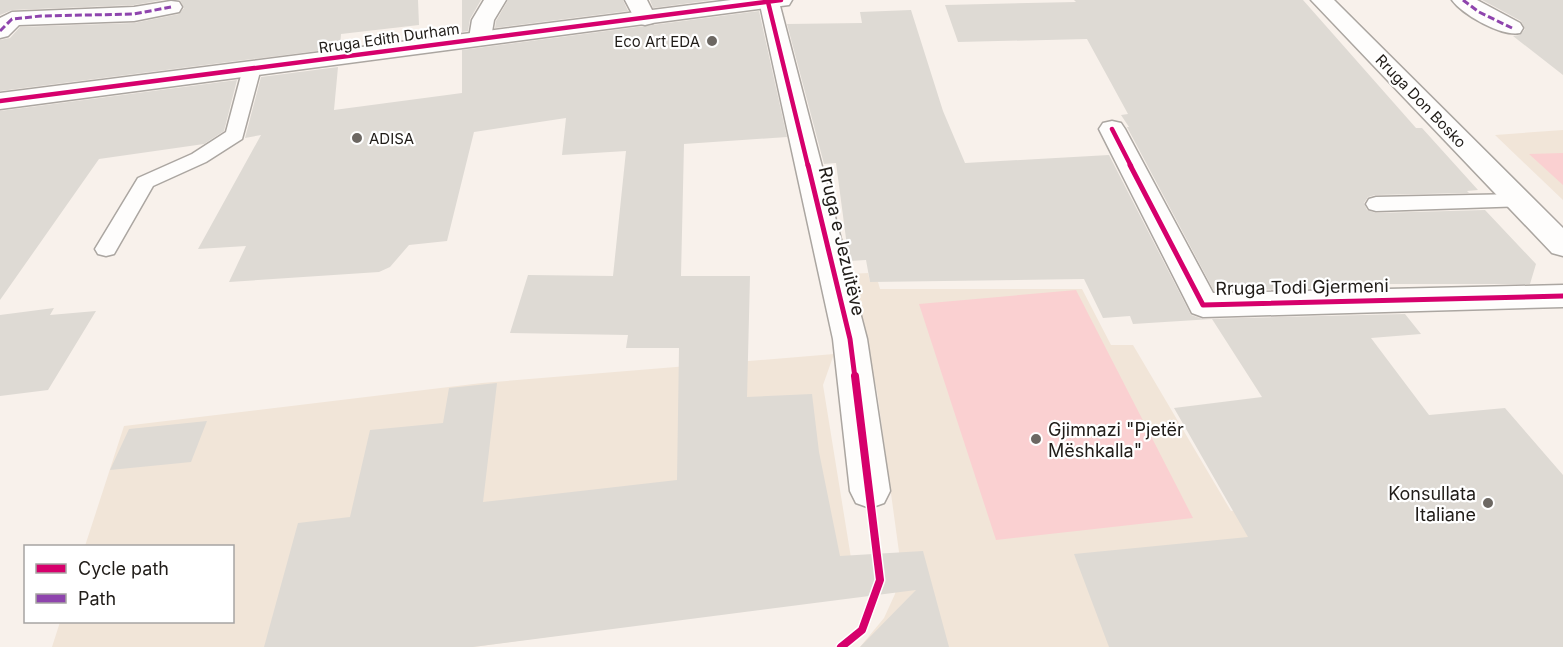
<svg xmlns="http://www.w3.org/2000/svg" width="1563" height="647" font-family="Inter,sans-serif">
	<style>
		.built { fill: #f1e5d8 }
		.green { fill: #fad0d1 }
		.building { fill: #dedad4 }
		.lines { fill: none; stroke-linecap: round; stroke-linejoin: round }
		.service-casing { stroke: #aba6a1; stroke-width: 3 }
		.minor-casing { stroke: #aba6a1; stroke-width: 3 }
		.secondary-casing { stroke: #aba6a1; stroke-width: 3 }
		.service { fill: #fefdfc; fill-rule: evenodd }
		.minor { fill: #fefdfc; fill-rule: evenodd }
		.secondary { fill: #fefdfc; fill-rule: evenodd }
		.quiet { stroke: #8e44ad; stroke-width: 3; stroke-dasharray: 7 3; stroke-linecap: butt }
		.cycleway-far2-casing { stroke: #fff; stroke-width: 8 }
		.cycleway-far1-casing { stroke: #fff; stroke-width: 9 }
		.cycleway-casing { stroke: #fff; stroke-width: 11 }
		.cycleway-far2 { stroke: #d6006c; stroke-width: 4.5 }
		.cycleway-far1 { stroke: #d6006c; stroke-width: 5 }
		.cycleway { stroke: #d6006c; stroke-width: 8 }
		.poi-dot { fill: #6c6762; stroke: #fff; stroke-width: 2 }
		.labels { text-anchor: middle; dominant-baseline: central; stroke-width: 4.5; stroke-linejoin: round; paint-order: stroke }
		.far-street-label { font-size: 15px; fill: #201c18; stroke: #fff }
		.far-poi-label { font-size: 15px; fill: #201c18; stroke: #fff; text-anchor: end }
		.street-label { font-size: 18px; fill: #201c18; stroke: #fff }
		.poi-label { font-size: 18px; fill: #201c18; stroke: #fff; text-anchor: start }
	</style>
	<rect width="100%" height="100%" fill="#f8f1eb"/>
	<path class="built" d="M1563,130v70l-68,-65z
		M868,273l2,9h8l2,7h202l29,56h22l98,166 143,-24 110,160h-624l24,-29 11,-24 5,-22 -1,-20 -22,-161 -28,-117z
		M834,354l-11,31 34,210 -384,52h-421l8,-25h172v-76h-147l39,-120 358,-43z"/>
	<path class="green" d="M1563,153v32l-34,-31z
		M1076,290l117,228 -197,22 -77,-236z"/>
	<path class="building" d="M0,0h163l-29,5 -122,5 -12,5z
		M180,0h238l1,25 -78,9 -1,14 -340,43v-51l10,-2 10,-11 114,-4 45,-9 5,-6z
		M462,0h19l-11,19 -2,12 -6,1z
		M508,0h115l5,11 -133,17 1,-7z
		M650,0h63l-60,8z
		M1074,0h229l113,128h6l56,62 -11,1 2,2 -94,2 -7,2 -4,6 3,7 9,3 109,-3 51,54 -6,20h-150l2,3 -168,4 -87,-164h2l-8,-12 7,-1 -41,-75 -129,3 -13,-37 131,-3z
		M1482,0h81v75l-50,-39 7,-1 5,-6 -4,-8z
		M911,10l32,101 22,52 144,-8 82,160 12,4 202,-5 16,20 -50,4 58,77 76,-7 58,67v172h-454l-35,-93 174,-17 -74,-129 88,-11 -50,-78 -79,5 -3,-8 -27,2 -19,-39 -214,3 -4,-22 -17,1 -13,-98 -12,1 -37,-140 75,-1 -2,-11z
		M759,11l28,126 -103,7 -3,132h69l-3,121 65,-3 7,58 21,104 83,-5 26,96h-89l56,-57 -443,57h-209l34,-124 52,-6 20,-87 73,-7 6,-35 48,-5 -14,119 194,-22 2,-132h-53l2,-13 -118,-2 18,-58 85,1 13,-125 -64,4 4,-37 -92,14 -27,109 -38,4 -19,22 -11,5 -150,10 17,-36 -48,3 63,-114 -16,3 16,-61 77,-10 -4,43 128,-17v-43z
		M237,80l-13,51 -20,13 -105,15 -99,141v-189z
		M54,308l-4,7 46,-4 -48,79 -48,6v-81z
		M207,421l-16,41 -81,8 19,-41z"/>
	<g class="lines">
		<g class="service-casing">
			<path id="service" d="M252,63l6,1 3,4 -19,71 -36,23 -53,24 -39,68 -8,2 -8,-2 -3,-5 43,-71 54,-24 34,-22 17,-64 3,-4z
				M1519,194l7,2 3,5 -3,5 -150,5 -7,-2 -3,-5 3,-5 7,-2z"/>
		</g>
		<g class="minor-casing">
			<path id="minor" d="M484,0h22l-12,20 -3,18 -3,5 -8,2 -8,-2 -3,-5 3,-18z
				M625,0h22l9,18 -3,5 -8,2 -8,-2z
				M759,0h18l2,2 88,337 23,152 -6,12 -14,5 -14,-5 -6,-12 -17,-152z
				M1311,0h23l229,228v28l-11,-3z
				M1452,0h25l43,23 3,5 -3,5c-18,4 -57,-18 -68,-33z
				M171,1l8,1 3,5 -3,5 -45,9 -115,4 -11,11 -8,2v-20l12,-6 122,-5z
				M1112,121l9,2 4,6 88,164 350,-8v22l-360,10 -11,-4 -93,-184 4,-6z"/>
		</g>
		<g class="secondary-casing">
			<path id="secondary" d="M731,0h61l-3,5 -8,1 -781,103v-16z"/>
		</g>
		<use href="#service" class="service"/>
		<use href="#minor" class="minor"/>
		<use href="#secondary" class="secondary"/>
		<path class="quiet" d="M1463,0l16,12 33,16
			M0,31l12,-12 29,-3 93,-2 37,-7"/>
		<g class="cycleway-far2-casing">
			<path id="cycleway-far2" d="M768,2l40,164
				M0,101l781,-101
				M1112,129l19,37"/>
		</g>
		<g class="cycleway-far1-casing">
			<path id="cycleway-far1" d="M808,165l42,174 5,39
				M1130,165l73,140 360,-9"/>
		</g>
		<g class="cycleway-casing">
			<path id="cycleway" d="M841,647l21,-17 18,-50 -25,-204"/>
		</g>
		<use href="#cycleway-far2" class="cycleway-far2"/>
		<use href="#cycleway-far1" class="cycleway-far1"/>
		<use href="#cycleway" class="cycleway"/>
	</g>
	<g class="poi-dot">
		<circle cx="712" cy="41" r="6"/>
		<circle cx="357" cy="138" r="6"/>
		<circle cx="1036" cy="439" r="6"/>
		<circle cx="1488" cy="503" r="6"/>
	</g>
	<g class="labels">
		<g class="far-street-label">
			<text transform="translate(389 38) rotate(-8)">Rruga Edith Durham</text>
			<text transform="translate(1421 101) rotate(46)">Rruga Don Bosko</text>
		</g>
		<g class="far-poi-label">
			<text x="700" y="41">Eco Art EDA</text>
			<text x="369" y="138" text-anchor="start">ADISA</text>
		</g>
		<g class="street-label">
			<text transform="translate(842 241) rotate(77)">Rruga e Jezuitëve</text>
			<text transform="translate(1302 287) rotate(-1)">Rruga Todi Gjermeni</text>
		</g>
		<g class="poi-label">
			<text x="1048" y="429">Gjimnazi "Pjetër<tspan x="1048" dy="21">Mëshkalla"</tspan></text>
			<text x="1476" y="493" text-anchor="end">Konsullata<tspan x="1476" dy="21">Italiane</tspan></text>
		</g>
	</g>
	<rect x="24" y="545" width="210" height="78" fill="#ffffff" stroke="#a6a4a3" stroke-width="1.5"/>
	<rect x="36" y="564" width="30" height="9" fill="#d6006c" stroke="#a6a4a3" stroke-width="1.5"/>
	<text x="78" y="575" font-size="18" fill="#201c18">Cycle path</text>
	<rect x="36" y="594" width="30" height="9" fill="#8e44ad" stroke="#a6a4a3" stroke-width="1.5"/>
	<text x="78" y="605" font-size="18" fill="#201c18">Path</text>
</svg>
